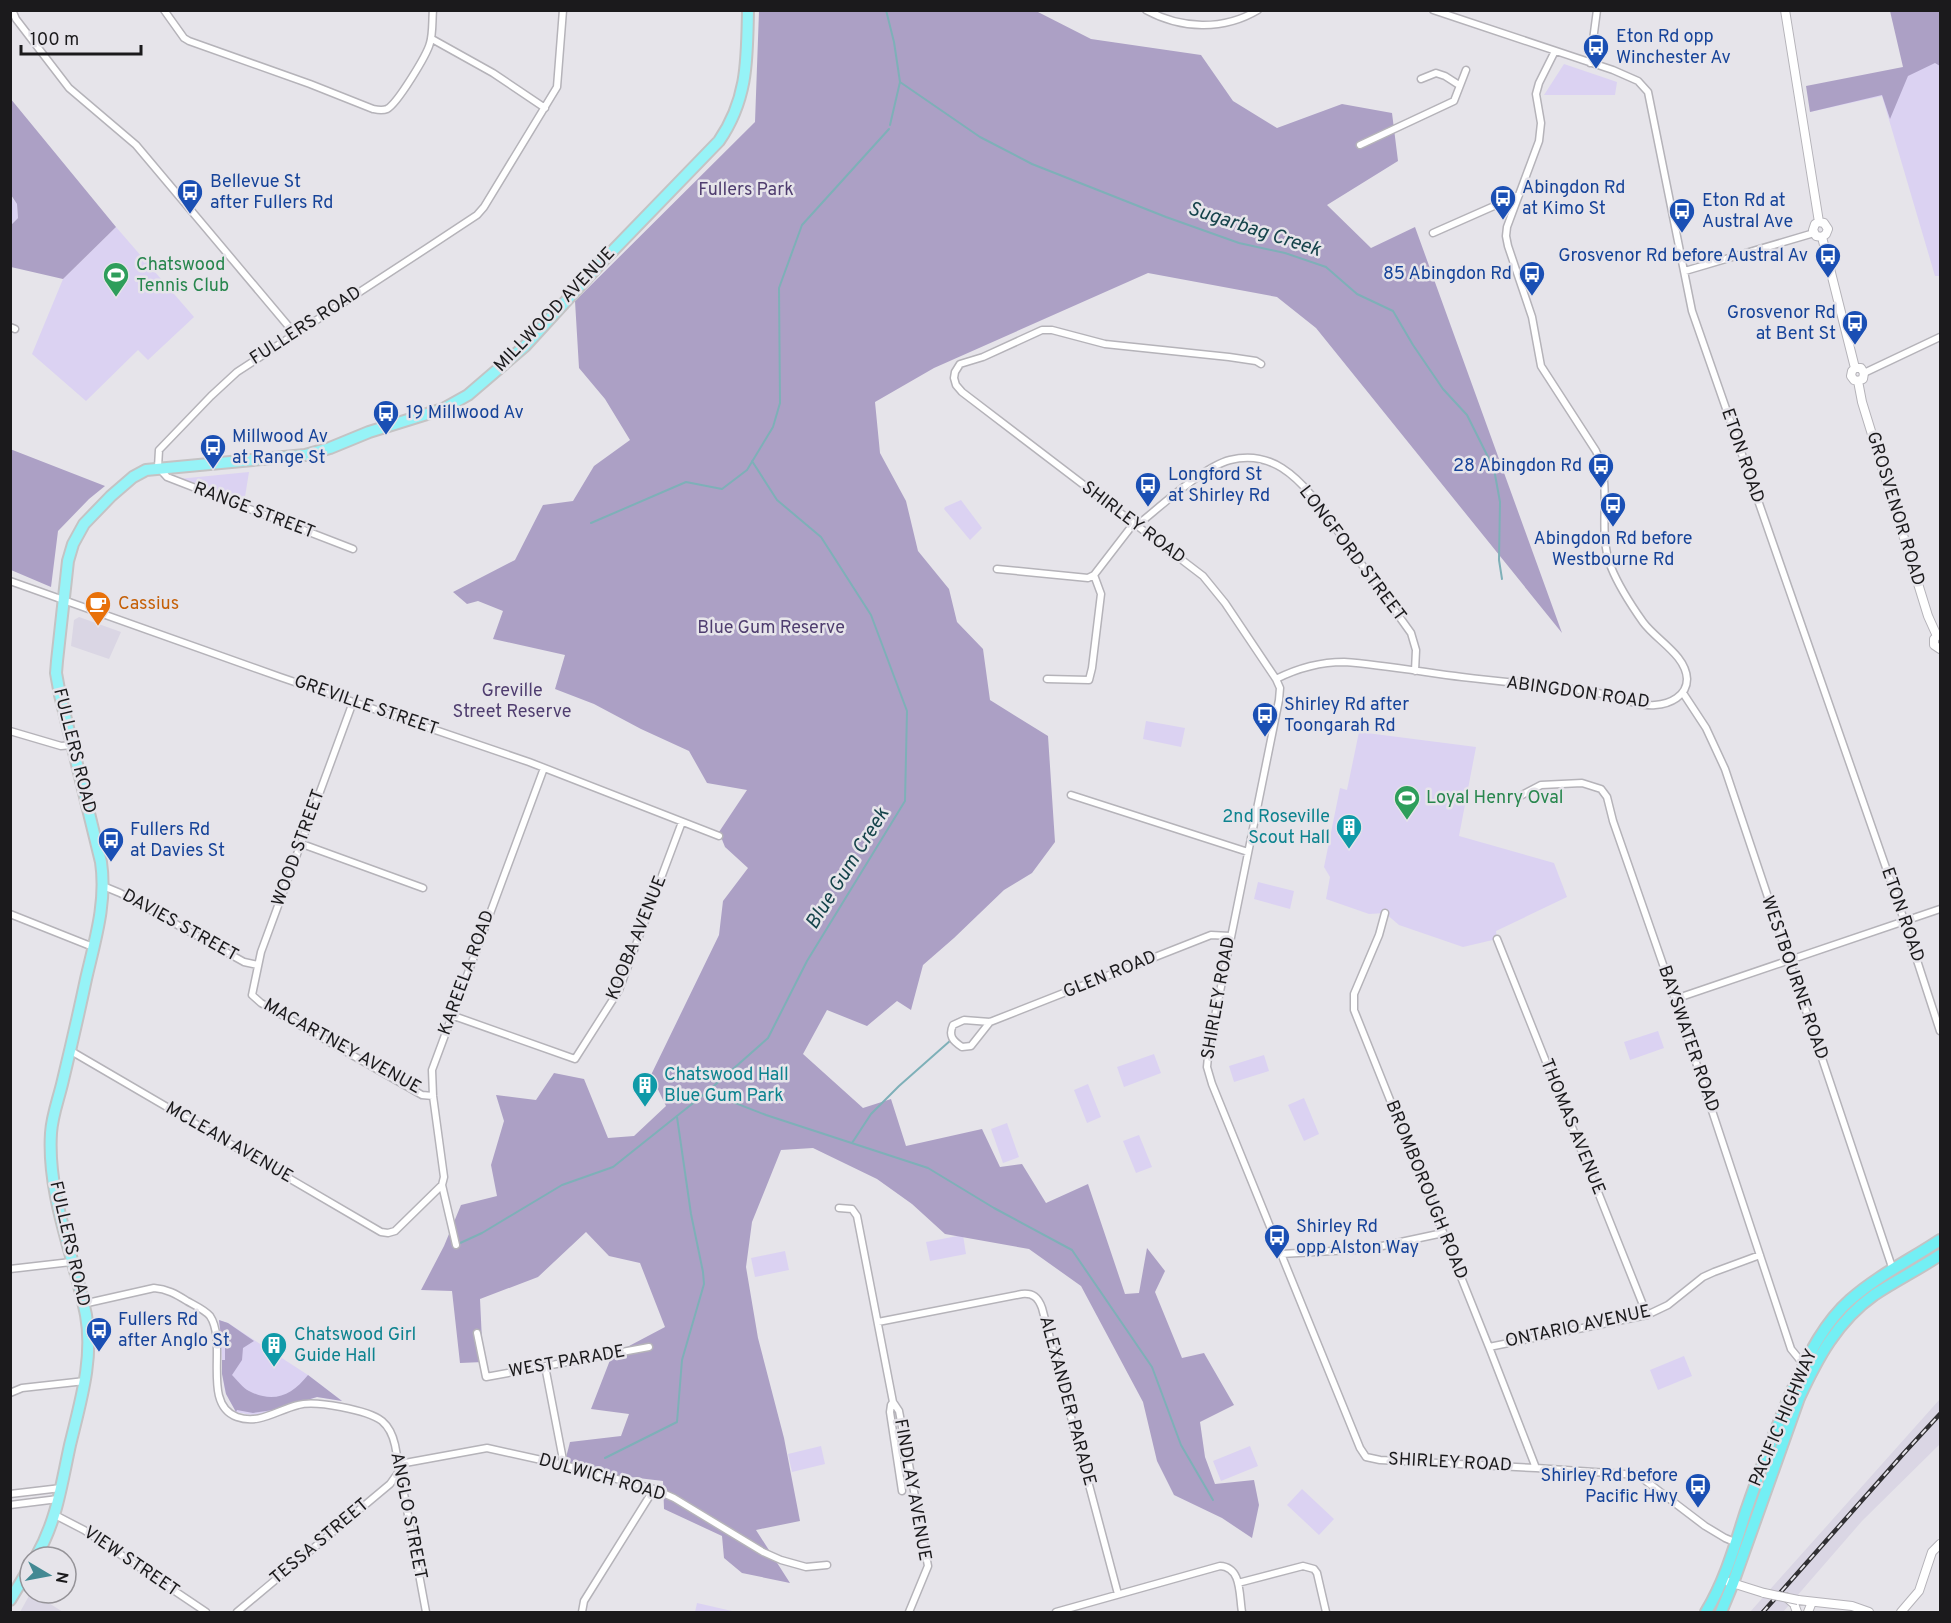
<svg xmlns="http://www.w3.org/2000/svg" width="1951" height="1623" font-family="Overpass,sans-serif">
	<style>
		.built { fill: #dad6e4 }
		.green { fill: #dbd2f2 }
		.forest { fill: #aca0c5 }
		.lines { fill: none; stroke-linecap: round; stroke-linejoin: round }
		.stream { stroke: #7eb0b8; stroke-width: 2 }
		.minor-casing { stroke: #b5b3b9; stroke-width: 9 }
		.tertiary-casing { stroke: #b5b3b9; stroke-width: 10 }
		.primary-casing { stroke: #c4c3c4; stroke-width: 14 }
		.trunk-casing { stroke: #c4c3c4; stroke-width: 14 }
		.minor { stroke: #fff; stroke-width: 6 }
		.tertiary { stroke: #fff; stroke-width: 8 }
		.primary { stroke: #96f3f7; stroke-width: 10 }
		.trunk { stroke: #73eff4; stroke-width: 10 }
		.rail-casing { stroke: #313033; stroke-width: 4.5 }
		.rail { stroke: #e6e4ea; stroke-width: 2; stroke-dasharray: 7; stroke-linecap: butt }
		.tertiary-bridge-casing { stroke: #b5b3b9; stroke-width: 10; stroke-linecap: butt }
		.tertiary-bridge { stroke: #fff; stroke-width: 8 }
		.labels { text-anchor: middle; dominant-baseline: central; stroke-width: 5; stroke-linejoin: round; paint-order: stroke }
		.transit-label { font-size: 18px; fill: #164399; stroke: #e6e4ea; text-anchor: start }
		.park-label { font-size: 18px; fill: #4f3d6f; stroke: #e6e4ea }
		.leisure-label { font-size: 18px; fill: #27864d; stroke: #e6e4ea; text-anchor: start }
		.street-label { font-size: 18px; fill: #1b1a1c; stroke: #e6e4ea }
		.food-label { font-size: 18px; fill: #c56008; stroke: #e6e4ea; text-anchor: start }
		.culture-label { font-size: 18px; fill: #0d838f; stroke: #e6e4ea; text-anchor: start }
		.water-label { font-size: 20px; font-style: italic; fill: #16444b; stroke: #e6e4ea }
	</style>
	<rect width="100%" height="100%" fill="#e6e4ea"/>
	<path class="built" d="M79,617l42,15 -12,27 -38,-13 3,-26z
		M1940,1399v45l-78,77 -79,91h-33z
		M33,1593l30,19h-43l10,-18z"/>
	<path class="green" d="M1940,11v265h-5l-53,-180 -72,16 95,-43z
		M1564,64l53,18 -2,13h-71z
		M10,195l7,9 1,14 -7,7z
		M116,227l78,90 -46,43 -10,-10 -52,51 -54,-47 31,-75z
		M249,472l-5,31 -66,-24z
		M961,500l21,28 -12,12 -26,-31 1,-2z
		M1146,721l39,7 -4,19 -38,-8z
		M1359,732l117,15 -17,89 95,27 13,34 -71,34 1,8 -34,8 -64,-22 -14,-12 -16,1 -43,-15 4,-22 -6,-10 16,-79 7,2z
		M1258,882l36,9 -4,18 -36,-10z
		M1658,1031l6,17 -34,12 -6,-18z
		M1154,1054l7,19 -37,14 -7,-20z
		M1264,1055l5,16 -35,11 -5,-16z
		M1088,1084l13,33 -14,6 -13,-33z
		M1304,1098l15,36 -15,7 -16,-36z
		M1007,1123l12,34 -16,6 -12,-34z
		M1139,1135l13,32 -16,6 -13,-32z
		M963,1235l3,19 -36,7 -4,-19z
		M785,1251l4,19 -34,7 -4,-19z
		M219,1320l9,3 80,52 34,26 -25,-4 -44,15 -21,3 -16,-3 -10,-18 -2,-8z
		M1684,1356l8,20 -34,14 -8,-20z
		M821,1446l4,18 -33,8 -4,-18z
		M1250,1446l8,20 -37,15 -8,-20z
		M1302,1489l32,30 -15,16 -32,-30z
		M697,1603l35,8v1h-37z"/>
	<path class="forest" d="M759,11h277l55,28 110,16 32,46 44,27 65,-24 50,9 6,48 -71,44 44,43 44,-21 147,406 -246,-305 -39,-31 -129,-24 -214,95 -59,34 5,51 26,48 12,50 31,38 8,33 26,27 7,51 58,36 7,106 -23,31 -28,17 -50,48 -31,27 -12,45 -14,-9 -30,25 -40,-16 -24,44 60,54 28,-9 15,47 76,-17 18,38 22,-3 24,39 42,-19 37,110 14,-1 8,-45 18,23 -10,21 27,66 22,-5 30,52 -34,17 5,35 10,27 39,-4 5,25 -7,33 -30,-20 -48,-23 -17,-34 -14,-59 -62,-116 -52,-37 -84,-15 -33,-30 -35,-25 -64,-31 -32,2 -29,72 -6,45 12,71 26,100 16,83 -44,9 34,53 -48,-10 -18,-15 -2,-22 -58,-27 -1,-28 -100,-12 7,-27 51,-6 8,-22 -38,-5 21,-54 53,-28 -25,-64 -31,-7 -23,-24 -48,45 -58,22 3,63 -23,1 -8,-72 -31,-1 23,-44 17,-41 36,-9 -6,-31 13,-44 -8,-26 40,5 18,-27 30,6 24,59 26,-2 32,-30 -15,-31 68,-140 4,-34 25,-33 -23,-21 -6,-15 28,-42 -40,-7 -18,-32 -48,-22 -47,-25 -39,-15 10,-34 -72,-16 10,-28 -25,-10 -11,3 -14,-12 62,-32 28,-55 30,-4 21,-35 36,-26 -25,-41 -26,-31 -4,-67 180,-179z
		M1890,11h50v55l-5,-3 -27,13 -18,43 -8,-24 -72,17 -4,-26 97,-19z
		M10,98l106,129 -53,52 -52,-12v-42l7,-7 -1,-14 -6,-9z
		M10,449l95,37 -16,13 -31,32 -7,56 -40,-17z
		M219,1320l9,3 26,18 -11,7 -1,12 -10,15c5,5 11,13 17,16 25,13 43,4 59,-16l34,26 -25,-4 -44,13 -20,3 -16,-3 -1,2 -10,-18 -4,-20v-14h3v-24h-4z"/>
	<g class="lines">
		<path class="stream" d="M886,10l8,32 6,40 -10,43
			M900,82l80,55 52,27 134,53 73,26 46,10 41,14 31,27 36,17 20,34 30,44 24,26 27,54 6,33 -1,58 3,19
			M591,523l95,-41 36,7 25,-19 26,-43 7,-24 -1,-115 23,-63 87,-96
			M707,1092l59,23 162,53 66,40 78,42 80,117 29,78 32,55
			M852,1143l19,-29 28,-28 52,-46
			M458,1244l24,-11 80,-48 51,-18 94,-75 61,-54 39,-77 98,-160 2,-90 -36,-96 -50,-78 -44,-37 -25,-39
			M605,1458l72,-36 5,-62 22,-76 -1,-12 -12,-58 -14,-97"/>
		<g class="minor-casing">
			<path id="minor" d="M12,10l4,9 53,69 67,57 159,189
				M164,10l20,28 5,3 121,43 63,25c5,1 9,2 14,0 10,-5 40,-54 43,-66 3,-10 2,-22 3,-33
				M1146,10c35,19 77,21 112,0
				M1433,10l180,60 25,11 10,11 44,219 207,594 41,126
				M432,39l61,34 52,35
				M1590,63l7,-53
				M1421,79l15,-6 9,3 14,9
				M1360,145l94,-44 12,-31
				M1433,233l86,-38
				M1685,271l129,-38
				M10,327l5,2
				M1261,364l-5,-3 -27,-4 -124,-13 -53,-14h-10l-59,27 -23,7 -5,8 -1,6 2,7 6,7 241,184 22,27 51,76 4,9 -1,12 -70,346 -2,21 5,17 148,364 6,9 14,3 156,8 102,7 67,51 20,12 12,5
				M1864,373l76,-36
				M353,549l-186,-72 -9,-10 1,-17 52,-54 26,-24 190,-124 50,-33 7,-8 73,-120 6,-77
				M997,569l81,8 10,1 6,-3 37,-48 10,-5c21,-17 64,-56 89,-62 19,-5 36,-2 52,8 25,16 43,45 60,69 23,32 46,64 69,96l5,17 -1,21
				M10,581l270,96 249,85 190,74
				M1047,679l42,1 3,-12 9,-74 -7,-19
				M1276,679c22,-11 44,-17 68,-17 40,3 79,10 118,15 42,5 84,9 127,14 19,3 50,16 66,14 15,-1 32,-9 32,-26 -1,-24 -31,-39 -44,-57 -12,-17 -24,-35 -32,-55 -15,-38 3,-79 -15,-116l-55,-85 -9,-49 -24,-71 -2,-10 1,-9 32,-86 2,-18 -5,-29 3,-11 16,-32
				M1683,693l23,35 19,41 168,501
				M353,702l-92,250 -9,43 9,8 161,92 11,1
				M10,731l51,15 12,-1
				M1071,795l177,57
				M1522,795l19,-10 41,-2 19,6 6,8 6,24 62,178 116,350 13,16
				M302,844l121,44
				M103,886l17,7 124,69 14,3
				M1385,913l-6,22 -25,59v16l135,337 47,121
				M10,914l83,33
				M1497,939l150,376
				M1675,999l265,-90
				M451,1015l124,44 44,-69 63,-168
				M990,1022l-19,24 -9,1c-9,-6 -14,-11 -9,-22l11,-5 26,2 221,-87 19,1
				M71,1051l310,181 7,1 7,-2 47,-46
				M839,1208l13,1 5,7 36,186 6,9 29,155 -19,46
				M456,1245l-14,-60 2,-8 -11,-81 -1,-26 112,-302
				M1281,1254l87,-5 75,-16
				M10,1269l61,-7
				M83,1304l71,-16c13,1 22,6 33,13 7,4 18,9 23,15 18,27 -9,88 27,101 22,8 40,-7 61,-12 17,-5 70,5 84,16 7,6 11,15 13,24l31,167
				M878,1322l144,-28c11,-1 16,3 20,14l76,286
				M477,1333l9,44 163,-30
				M1489,1347l158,-32 21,-10 35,-28 11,-5 46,-17
				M545,1366l19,99
				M10,1393l12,-5 63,-7
				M893,1402l-2,3 -1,7 12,79
				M10,1494l51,-6
				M10,1505l48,-6
				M55,1515l29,15 122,82
				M1238,1583l65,-17 11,3 3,4 9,39
				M237,1612l153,-128 15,-21 82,-15 77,17 90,24 20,9 89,54 18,8 25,7 21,-2
				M582,1612l2,-11 70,-112
				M1056,1612l164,-46c22,1 19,29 22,46"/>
		</g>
		<g class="tertiary-casing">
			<path id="tertiary" d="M1785,10l34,212
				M1819,222l-4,2 -2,6 3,6 6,1
				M1819,222l5,1 4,6 -2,5 -4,3
				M1822,237l33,131
				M1855,368h6l3,5 -1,6 -5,2
				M1855,368l-3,3 -1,5 3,4 4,1
				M1858,381l4,21 66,214 9,20
				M1937,636l-3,3v6l6,4
				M1729,1582l35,11
				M1786,1597l8,7 3,8
				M1798,1600l54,6 17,6
				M1808,1612l4,-10
				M1901,1612l18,-21 13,-39 8,-8"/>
		</g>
		<g class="primary-casing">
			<path id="primary" d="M36,1557c21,-37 25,-71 34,-112 10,-42 24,-86 16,-130 -12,-59 -39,-120 -35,-182 1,-18 8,-35 12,-53 8,-33 16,-68 23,-101 9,-39 21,-77 15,-117l-41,-167 -4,-22 1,-12 11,-100 5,-17 11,-20 27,-28 22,-19 13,-7 159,-15 25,-7 39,-16 74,-23 25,-14 57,-49 73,-80 121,-125c29,-42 28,-82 29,-131
				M10,1600l20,-33"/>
		</g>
		<g class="trunk-casing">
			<path id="trunk" d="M1706,1612c19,-31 29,-67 40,-101 15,-43 31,-86 49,-127 14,-30 30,-62 55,-84 27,-24 60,-40 90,-60
				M1721,1612l12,-29 66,-185c18,-39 38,-77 75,-103 21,-14 45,-26 66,-40"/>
		</g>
		<use href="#minor" class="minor"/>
		<use href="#tertiary" class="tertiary"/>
		<use href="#primary" class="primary"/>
		<use href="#trunk" class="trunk"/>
		<g class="rail-casing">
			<path id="rail" d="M1763,1612l141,-159 36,-39"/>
		</g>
		<use href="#rail" class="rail"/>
		<g class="tertiary-bridge-casing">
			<path id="tertiary-bridge" d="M1764,1593l34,7"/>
		</g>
		<use href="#tertiary-bridge" class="tertiary-bridge"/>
	</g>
	<defs>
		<g id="bus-pin" transform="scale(1.35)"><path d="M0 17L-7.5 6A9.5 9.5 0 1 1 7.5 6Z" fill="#1a4fb4" stroke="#e6e4ea"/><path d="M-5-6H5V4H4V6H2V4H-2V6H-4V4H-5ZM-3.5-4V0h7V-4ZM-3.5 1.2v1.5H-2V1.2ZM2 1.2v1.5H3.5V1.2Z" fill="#fff"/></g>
		<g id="stadium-pin" transform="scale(1.35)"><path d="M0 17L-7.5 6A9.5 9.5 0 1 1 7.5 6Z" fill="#2e9e5b" stroke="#e6e4ea"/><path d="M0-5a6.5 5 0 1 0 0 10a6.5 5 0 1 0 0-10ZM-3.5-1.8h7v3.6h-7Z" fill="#fff"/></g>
		<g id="cafe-pin" transform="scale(1.35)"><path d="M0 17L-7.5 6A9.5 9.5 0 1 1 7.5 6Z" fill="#e8710a" stroke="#e6e4ea"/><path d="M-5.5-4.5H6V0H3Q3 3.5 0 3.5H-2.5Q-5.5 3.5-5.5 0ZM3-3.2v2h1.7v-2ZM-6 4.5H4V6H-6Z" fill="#fff"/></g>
		<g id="building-pin" transform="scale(1.35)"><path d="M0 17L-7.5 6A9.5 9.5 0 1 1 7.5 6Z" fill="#0f9aa8" stroke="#e6e4ea"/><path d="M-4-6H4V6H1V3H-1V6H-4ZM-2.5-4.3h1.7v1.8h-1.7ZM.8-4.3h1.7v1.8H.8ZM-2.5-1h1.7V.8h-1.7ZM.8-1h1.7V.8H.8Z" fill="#fff"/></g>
	</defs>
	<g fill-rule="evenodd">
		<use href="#bus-pin" x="1596" y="47"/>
		<use href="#bus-pin" x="190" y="192"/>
		<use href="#bus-pin" x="1503" y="198"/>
		<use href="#bus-pin" x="1682" y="211"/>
		<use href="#bus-pin" x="1828" y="256"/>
		<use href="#bus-pin" x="1532" y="274"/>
		<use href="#stadium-pin" x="116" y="275"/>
		<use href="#bus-pin" x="1855" y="323"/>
		<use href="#bus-pin" x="386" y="413"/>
		<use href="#bus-pin" x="213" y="447"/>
		<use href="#bus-pin" x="1601" y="466"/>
		<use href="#bus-pin" x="1148" y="485"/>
		<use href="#bus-pin" x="1613" y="505"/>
		<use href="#cafe-pin" x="98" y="604"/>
		<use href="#bus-pin" x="1265" y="715"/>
		<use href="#stadium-pin" x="1407" y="798"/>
		<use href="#building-pin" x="1349" y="827"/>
		<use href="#bus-pin" x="111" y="840"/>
		<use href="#building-pin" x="645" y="1085"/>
		<use href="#bus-pin" x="1277" y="1237"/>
		<use href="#bus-pin" x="99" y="1330"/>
		<use href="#building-pin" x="274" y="1345"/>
		<use href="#bus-pin" x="1698" y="1486"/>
	</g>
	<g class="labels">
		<g class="transit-label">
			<text x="1616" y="37">Eton Rd opp<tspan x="1616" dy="21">Winchester Av</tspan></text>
			<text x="210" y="182">Bellevue St<tspan x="210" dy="21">after Fullers Rd</tspan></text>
			<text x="1522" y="188">Abingdon Rd<tspan x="1522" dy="21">at Kimo St</tspan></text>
			<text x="1702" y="201">Eton Rd at<tspan x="1702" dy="21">Austral Ave</tspan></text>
			<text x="1808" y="256" text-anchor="end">Grosvenor Rd before Austral Av</text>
			<text x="1512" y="274" text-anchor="end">85 Abingdon Rd</text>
			<text x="1836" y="313" text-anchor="end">Grosvenor Rd<tspan x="1836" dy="21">at Bent St</tspan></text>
			<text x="406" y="413">19 Millwood Av</text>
			<text x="232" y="437">Millwood Av<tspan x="232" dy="21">at Range St</tspan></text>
			<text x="1582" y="466" text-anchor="end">28 Abingdon Rd</text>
			<text x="1168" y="475">Longford St<tspan x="1168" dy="21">at Shirley Rd</tspan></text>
			<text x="1613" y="539" text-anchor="middle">Abingdon Rd before<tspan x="1613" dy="21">Westbourne Rd</tspan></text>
			<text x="1284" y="705">Shirley Rd after<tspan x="1284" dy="21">Toongarah Rd</tspan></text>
			<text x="130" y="830">Fullers Rd<tspan x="130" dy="21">at Davies St</tspan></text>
			<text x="1296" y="1227">Shirley Rd<tspan x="1296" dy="21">opp Alston Way</tspan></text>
			<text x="118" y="1320">Fullers Rd<tspan x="118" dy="21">after Anglo St</tspan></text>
			<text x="1678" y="1476" text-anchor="end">Shirley Rd before<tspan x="1678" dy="21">Pacific Hwy</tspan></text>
		</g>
		<g class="park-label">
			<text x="746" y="190">Fullers Park</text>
			<text x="771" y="628">Blue Gum Reserve</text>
			<text x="512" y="691">Greville<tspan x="512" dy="21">Street Reserve</tspan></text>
		</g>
		<g class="leisure-label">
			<text x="136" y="265">Chatswood<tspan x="136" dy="21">Tennis Club</tspan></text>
			<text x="1426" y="798">Loyal Henry Oval</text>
		</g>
		<g class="street-label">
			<text transform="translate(555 310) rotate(-46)">MILLWOOD AVENUE</text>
			<text transform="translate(306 326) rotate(-33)">FULLERS ROAD</text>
			<text transform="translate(1742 456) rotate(71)">ETON ROAD</text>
			<text transform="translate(1895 509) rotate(73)">GROSVENOR ROAD</text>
			<text transform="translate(254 511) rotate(21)">RANGE STREET</text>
			<text transform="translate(1133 523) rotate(37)">SHIRLEY ROAD</text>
			<text transform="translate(1352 554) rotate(53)">LONGFORD STREET</text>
			<text transform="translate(1578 693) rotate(8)">ABINGDON ROAD</text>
			<text transform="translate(366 706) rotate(19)">GREVILLE STREET</text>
			<text transform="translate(74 751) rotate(76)">FULLERS ROAD</text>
			<text transform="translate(299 848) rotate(-70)">WOOD STREET</text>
			<text transform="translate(1902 915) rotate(71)">ETON ROAD</text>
			<text transform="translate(180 926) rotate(29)">DAVIES STREET</text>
			<text transform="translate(637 938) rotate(-68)">KOOBA AVENUE</text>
			<text transform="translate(467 973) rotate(-70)">KAREELA ROAD</text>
			<text transform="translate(1110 975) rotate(-22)">GLEN ROAD</text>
			<text transform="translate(1794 978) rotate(71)">WESTBOURNE ROAD</text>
			<text transform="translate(1219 998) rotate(-80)">SHIRLEY ROAD</text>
			<text transform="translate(1688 1039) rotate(71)">BAYSWATER ROAD</text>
			<text transform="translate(342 1047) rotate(29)">MACARTNEY AVENUE</text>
			<text transform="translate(1572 1127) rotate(68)">THOMAS AVENUE</text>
			<text transform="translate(229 1143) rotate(30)">MCLEAN AVENUE</text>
			<text transform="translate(1426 1190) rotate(68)">BROMBOROUGH ROAD</text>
			<text transform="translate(69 1244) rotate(77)">FULLERS ROAD</text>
			<text transform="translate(1578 1327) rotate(-12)">ONTARIO AVENUE</text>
			<text transform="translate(567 1362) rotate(-10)">WEST PARADE</text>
			<text transform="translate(1067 1401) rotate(75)">ALEXANDER PARADE</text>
			<text transform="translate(1784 1418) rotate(-67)">PACIFIC HIGHWAY</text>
			<text transform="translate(1450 1463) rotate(3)">SHIRLEY ROAD</text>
			<text transform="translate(602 1478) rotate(16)">DULWICH ROAD</text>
			<text transform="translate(912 1490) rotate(80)">FINDLAY AVENUE</text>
			<text transform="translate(408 1516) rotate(79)">ANGLO STREET</text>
			<text transform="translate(320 1542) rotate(-40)">TESSA STREET</text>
			<text transform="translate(131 1562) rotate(34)">VIEW STREET</text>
		</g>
		<g class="food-label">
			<text x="118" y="604">Cassius</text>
		</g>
		<g class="culture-label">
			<text x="1330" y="817" text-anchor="end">2nd Roseville<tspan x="1330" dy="21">Scout Hall</tspan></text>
			<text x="664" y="1075">Chatswood Hall<tspan x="664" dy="21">Blue Gum Park</tspan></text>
			<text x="294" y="1335">Chatswood Girl<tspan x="294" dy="21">Guide Hall</tspan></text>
		</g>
		<g class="water-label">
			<text transform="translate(1254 230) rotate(18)">Sugarbag Creek</text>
			<text transform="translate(848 869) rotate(-58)">Blue Gum Creek</text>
		</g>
	</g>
	<rect width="1951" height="1623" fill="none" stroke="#1b1a1c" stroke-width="24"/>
	<g transform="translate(48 1575) rotate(100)"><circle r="28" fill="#e6e4ea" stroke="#959398" stroke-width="1.5"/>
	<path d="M0-4.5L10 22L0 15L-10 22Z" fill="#438993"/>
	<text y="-9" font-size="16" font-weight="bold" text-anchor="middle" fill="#1b1a1c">N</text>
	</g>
	<path d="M21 45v9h120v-9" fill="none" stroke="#1b1a1c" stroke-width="3"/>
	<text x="30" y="45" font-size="18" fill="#1b1a1c" stroke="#e6e4ea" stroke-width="4.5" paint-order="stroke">100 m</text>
</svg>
